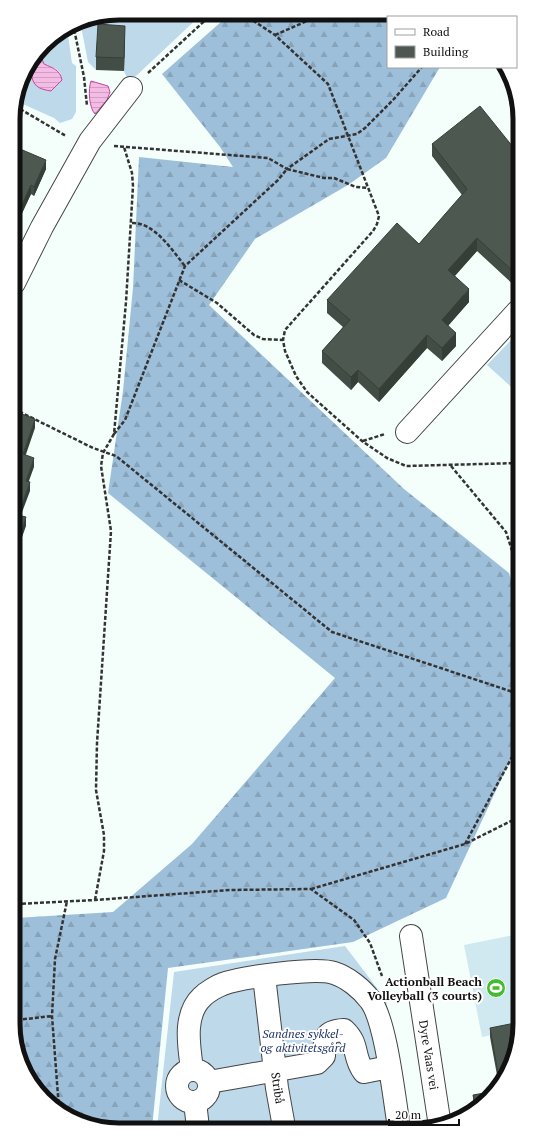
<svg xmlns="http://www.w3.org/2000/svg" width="533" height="1143" font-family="'PT Serif',serif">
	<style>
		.grass { fill: #bed9e9 }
		.forest { fill: url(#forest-firs) }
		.pitch { fill: #d0e8f0 }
		.water { fill: url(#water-rules); stroke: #c944a2 }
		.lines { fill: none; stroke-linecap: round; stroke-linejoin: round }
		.minor-casing { stroke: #444; stroke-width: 24 }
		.path { stroke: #333; stroke-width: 2.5; stroke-dasharray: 4 2; stroke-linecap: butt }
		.minor { stroke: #fff; stroke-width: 22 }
		.wall { fill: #424d45 }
		.shaded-wall { fill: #363e38 }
		.building { fill: #4d5950; stroke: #363e38 }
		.labels { text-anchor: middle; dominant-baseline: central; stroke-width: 4; stroke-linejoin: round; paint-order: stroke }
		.poi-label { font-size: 12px; font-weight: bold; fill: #111; stroke: #fff; text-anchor: end }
		.park-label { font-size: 12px; font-style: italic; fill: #223767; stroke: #fff }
		.street-label { font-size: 12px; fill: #111; stroke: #fff }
		.rim { fill: none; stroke: #111; stroke-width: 5 }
	</style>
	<defs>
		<pattern id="forest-firs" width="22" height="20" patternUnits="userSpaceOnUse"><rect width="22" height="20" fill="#9ebfd9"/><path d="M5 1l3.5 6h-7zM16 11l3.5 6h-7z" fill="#87a3b9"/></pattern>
		<pattern id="water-rules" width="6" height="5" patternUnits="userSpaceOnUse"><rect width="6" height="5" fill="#f4bbe5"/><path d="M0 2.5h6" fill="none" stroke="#d0a0c3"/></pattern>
	</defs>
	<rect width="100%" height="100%" fill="#f4fffc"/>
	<path class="grass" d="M119,13l83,1 -66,62 -8,4 -4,-9 1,-32 -27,-2 -2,33 -8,-8 -8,-41z
		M67,28l5,35 4,3v46l-4,7 -12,4 -6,-5 -38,-17 8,-29 8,-10 1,6 28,6 -5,-5 -12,-5 -5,-12 10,-13z
		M517,334v58l-30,-27z
		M345,946l41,54 21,127 -250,1 17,-156z"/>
	<path class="forest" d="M230,14l205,1 4,2h-51v50h52l-54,91 -38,27 -93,54 -46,66 195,184 105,84 9,29 1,139 -73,157 -93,44 -185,26 -16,160h-54l-49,-24 -28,-44 -2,-11 -2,-1 -1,-130 97,-6 79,-68 143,-166 -227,-185 15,-102 10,-103 6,-131 94,10 -13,-20 -58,-73z"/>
	<path class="pitch" d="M519,934l1,96 -38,7 -18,-92z"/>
	<path class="water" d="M39,52l5,12c9,4 16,6 18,16l-11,11c-13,-2 -18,-5 -20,-18l2,-5 -1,-6z
		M91,81l17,5 2,6 -3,8 -12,14c-6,-6 -7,-25 -4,-33z"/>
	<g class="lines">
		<g class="minor-casing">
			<path id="minor" d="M14,283l28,-56 48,-86 41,-53
				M407,432l110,-120
				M411,936l29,190
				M264,976l13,112 7,39
				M192,1069c-3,-23 -9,-54 10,-72 5,-5 15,-11 21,-13 18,-7 93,-17 111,-11 13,4 28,16 36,27 16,20 24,98 29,127
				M177 1086a16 16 0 1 1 32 0a16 16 0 1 1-32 0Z
				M209,1082l108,-19 7,-7c1,-18 0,-25 20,-26 16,15 8,26 20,42l25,-5
				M195,1102l3,26"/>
		</g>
		<path class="path" d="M243,14l32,21 53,49 51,132 -2,8 -4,7 -88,99 -2,10 2,11 11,25 11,16 55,49 25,17 19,8 112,-3
			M73,24l11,53 3,29
			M275,35l48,-21
			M148,73l64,-59
			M15,106l51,30
			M114,146l154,12 19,11 42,-30 28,-5 8,-6 28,-28 29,-33
			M132,223c22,-1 40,27 53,43
			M179,280l38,23 37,32 9,4 20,1
			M14,409l79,39 23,8 216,176 187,62
			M114,434l11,-14 60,-154 93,-86 9,-11 37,9h10l22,9 12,1
			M363,441l22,-7
			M451,466l55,66 12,37
			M465,844l54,-100
			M311,889l154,-45 54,-27
			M95,900l9,-49v-16l-8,-45 1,-47 14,-212 -10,-65 2,-13 11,-19 12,-132 7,-116 -1,-13 -8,-26
			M16,904l79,-4 135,-10 81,-1 43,31 16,23 12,33
			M17,1020l35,-4
			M59,1109l-7,-93 3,-57 12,-58"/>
		<use href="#minor" class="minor"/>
	</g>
	<path class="wall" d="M125,39l-1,32 -28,-1v-13z
		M13,128l7,12 -4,8 30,21 -12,27 -3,-2 -14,30v5z
		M432,144l85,8v136l-40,-37 -22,25 14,26 -21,23 8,21 -14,15 -15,-13 -48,54 -21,-20 -7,8 -29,-27v-12l21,-24 -16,-14v-13l92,-56 43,-49 -30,-39z
		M490,1028l22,37 -13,21 -9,-49z
		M494,1094l-20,12 -1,-11z"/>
	<path class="shaded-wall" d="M125,26v13l-1,32v-13z
		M20,131v9l-7,15v-9z
		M46,160v9l-12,27v-9z
		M31,185v9l-14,30v5l-3,9v-9l1,-9z
		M477,238v13l-29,32v-13z
		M469,289v13l-27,31v-13z
		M456,333v13l-14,15v-13z
		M427,335v13l-48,54v-13z
		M358,370v12l-7,8v-13z
		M35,419v9l-12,35v-9z
		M34,458v9l-8,22v-8z
		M30,482v9l-12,32v-8z
		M26,517v9l-11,31v-9z"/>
	<path class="building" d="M98,24l27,2 -1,32 -28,-1z
		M480,106l37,46v123l-40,-37 -29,32 21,19 -27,31 14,13 -14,15 -15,-13 -48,54 -21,-19 -7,7 -29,-26 28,-31 -23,-20 70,-77 22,21 48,-55 -35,-45z
		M13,128l7,3 -7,15z
		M13,146l33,14 -12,27 -3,-2 -16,35h2l-3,9z
		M14,411l21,8 -12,35 11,4 -8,23 4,1 -12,33 8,2 -11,31z
		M520,1022v10l-8,33 -12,19 -10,-56z
		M496,1091l-2,3 -19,12 -2,-11z"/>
	<defs>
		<g id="stadium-disc" transform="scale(1)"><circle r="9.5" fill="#42bd2c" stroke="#fff"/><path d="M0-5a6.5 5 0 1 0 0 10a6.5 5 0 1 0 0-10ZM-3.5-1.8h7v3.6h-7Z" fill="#fff"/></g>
	</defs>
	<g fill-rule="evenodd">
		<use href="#stadium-disc" x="496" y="988"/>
	</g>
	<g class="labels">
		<g class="poi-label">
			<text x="482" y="981">Actionball Beach<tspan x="482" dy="14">Volleyball (3 courts)</tspan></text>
		</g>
		<g class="park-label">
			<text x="303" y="1033">Sandnes sykkel-<tspan x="303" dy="14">og aktivitetsgård</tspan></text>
		</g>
		<g class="street-label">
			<text transform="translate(429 1055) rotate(81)">Dyre Vaas vei</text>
			<text transform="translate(278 1088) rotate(82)">Stribå</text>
		</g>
	</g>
	<path d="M0 0H533V1143H0ZM119 20H414A99 99 0 0 1 513 119V1024A99 99 0 0 1 414 1123H119A99 99 0 0 1 20 1024V119A99 99 0 0 1 119 20Z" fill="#fff" fill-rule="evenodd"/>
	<path class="rim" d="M119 20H414A99 99 0 0 1 513 119V1024A99 99 0 0 1 414 1123H119A99 99 0 0 1 20 1024V119A99 99 0 0 1 119 20Z"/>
	<rect x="387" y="16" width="130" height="52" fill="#ffffff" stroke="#a0a0a0"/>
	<rect x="395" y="29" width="20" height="6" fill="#ffffff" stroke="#a0a0a0"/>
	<text x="423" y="36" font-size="12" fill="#111111">Road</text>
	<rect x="395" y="46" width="20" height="12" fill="#4d5950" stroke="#a0a0a0"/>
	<text x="423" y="56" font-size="12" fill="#111111">Building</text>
	<path d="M389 1119v6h70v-6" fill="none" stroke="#111111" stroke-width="2"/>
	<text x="395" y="1119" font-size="12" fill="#111111" stroke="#ffffff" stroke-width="3" paint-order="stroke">20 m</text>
</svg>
